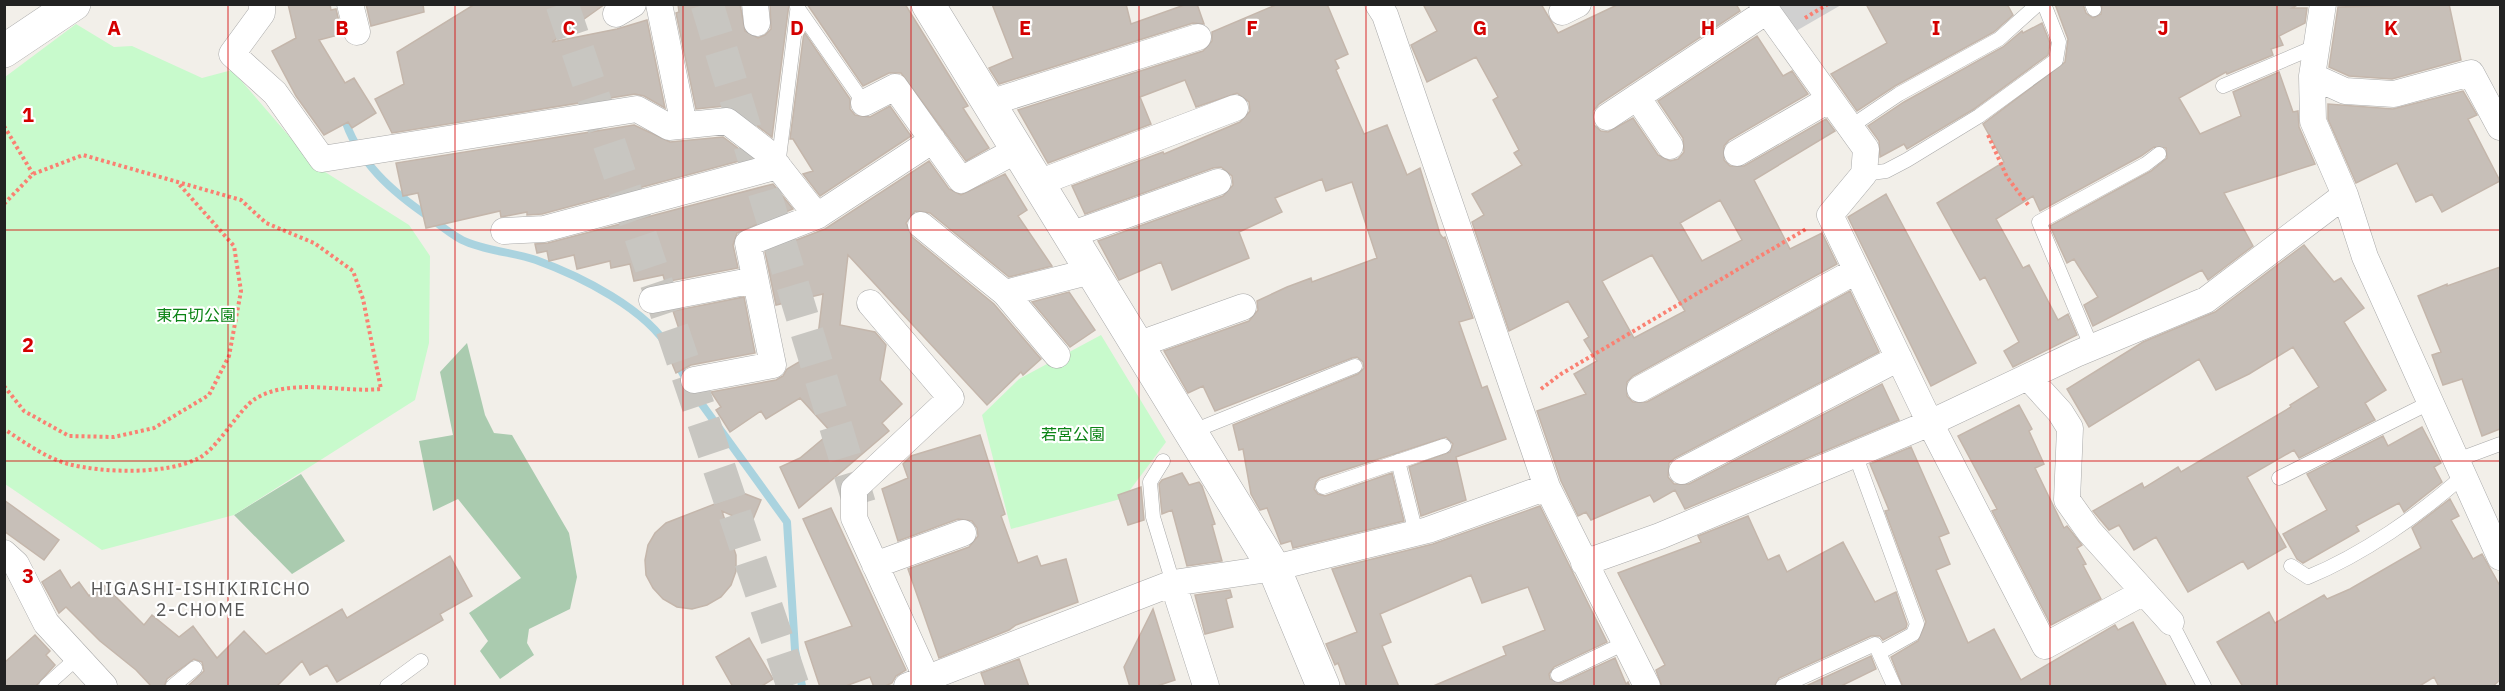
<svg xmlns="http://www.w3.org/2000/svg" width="2505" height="691" font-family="'IBM Plex Sans','Noto Sans JP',sans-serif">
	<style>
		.religious { fill: #d0d0d0 }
		.cemetery { fill: #aacbaf }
		.park { fill: #c8facc }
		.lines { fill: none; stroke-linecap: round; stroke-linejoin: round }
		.stream { stroke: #aad3df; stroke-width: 8 }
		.building { fill: #c7bfb8; stroke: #c4b6ab; stroke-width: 1.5; fill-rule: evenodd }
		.motorway-tunnel { stroke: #c8c6c1; stroke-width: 33; stroke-dasharray: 33 16; stroke-linecap: butt }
		.service-casing { stroke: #a9a9a9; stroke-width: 15 }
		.minor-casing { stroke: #a9a9a9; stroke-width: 27 }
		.tertiary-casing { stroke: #a9a9a9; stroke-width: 34 }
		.path { stroke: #fa8072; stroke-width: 4; stroke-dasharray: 3 3; stroke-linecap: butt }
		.service { stroke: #fff; stroke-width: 14 }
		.minor { stroke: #fff; stroke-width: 26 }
		.tertiary { stroke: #fff; stroke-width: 33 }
		.grid { fill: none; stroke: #d40000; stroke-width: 1.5; stroke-opacity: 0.55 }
		.labels { text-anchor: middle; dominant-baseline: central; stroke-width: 4.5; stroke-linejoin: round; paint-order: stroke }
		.park-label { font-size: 16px; fill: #0c8416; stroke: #fff }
		.neighbourhood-label { font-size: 18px; letter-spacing: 1.5px; fill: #555; stroke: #fff }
		.grid-label { font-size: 20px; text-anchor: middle; font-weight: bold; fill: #d40000; stroke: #fff; stroke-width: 4.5; stroke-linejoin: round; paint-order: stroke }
	</style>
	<rect width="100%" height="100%" fill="#f2efe9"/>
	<path class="religious" d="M1779,5h62l-45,26z"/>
	<path class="cemetery" d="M467,343l18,72 9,18 18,2 57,98 8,44 -7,32 -41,20 -2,14 7,12 -34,24 -20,-28 8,-10 -19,-28 52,-35 -63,-79 -25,12 -14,-70 34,-6 -13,-63z
		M301,474l44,67 -53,33 -58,-59z"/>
	<path class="park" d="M76,24l38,23 18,-1 70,32 30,-8 82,95 95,60 21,31 -1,87 -14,57 -181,115 -132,35 -97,-66v-407z
		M1101,335l65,107 -42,56 -113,31 -29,-114 37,-36z"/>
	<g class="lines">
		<path class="stream" d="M343,114c14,48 49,78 89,105 9,7 19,15 30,21 22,11 51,12 74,20 44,16 111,49 134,90
			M676,361l17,31 94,130 8,128 7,36"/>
	</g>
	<path class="building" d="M288,4h42l1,6 5,-1 6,25 -23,6 26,43 9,-5 22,35 -24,15 -4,-6 -24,13 -28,-39 -24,-45 24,-13z
		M366,4h57l1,8 -53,14z
		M475,4h130l-53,38 65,-13 30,-9 18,88 -21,-12 -9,-2 -243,39 -17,-34 29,-15 -7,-32z
		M678,4h62l5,27 13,7 7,-3 6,-6 -1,-25h19l-17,133 -37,-28 -10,-3 -29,3 -20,-96 3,-1z
		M807,4h98l63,102 -5,2 26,40 -23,13 -65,-88h-12l-26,13z
		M992,4h134l5,20 56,-20h10l7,20 -11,-1 -194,61 -10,-16 24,-10z
		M1278,4h49l21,50 -13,6 4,8 -3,2 28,64 23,-9 20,50 13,-7 20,66 3,4 2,-1 28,81 -14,4 23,66 5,-2 19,53 -50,18 10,43 -45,16 -12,-49 41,-15 3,-8 -7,-7 -126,41 -4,4 -2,7 4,5 7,2 67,-23 12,48 -111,27 -2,-7 -10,3 -14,-36 -7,2 -9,-16 -8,-45 -4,1 -6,-25 125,-51 6,-6 -1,-6 -6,-5 -5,1 -137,53 -12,-25 -15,7 -24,-42 85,-30 9,-11 -1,-9 30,-14 24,-9 1,4 65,-24 -25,-76 -26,9 -4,-12 -47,19 7,14 -43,20 10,26 -77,32 -11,-28 -42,18 -21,-39 125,-45 10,-11 -1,-9 -11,-9 -8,1 -128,46 -13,-28 91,-34 1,2 76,-32 10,-11 -1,-9 -12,-9 -41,14 -11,-27 -45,17 11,27 -103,39 -30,-53 185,-59 9,-10v-9z
		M1423,4h118l17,29 61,-29h117l4,7 -141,93 -6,7 1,14 7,6 7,1 25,-14 25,37 12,6 8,-2 6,-7 -1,-14 -25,-37 99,-65 26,40 9,-5 16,23 -79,46 -5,6v14l6,6h14l82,-47 9,12 -81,49 36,69 32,-16 15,31 -204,112 -6,6v14l6,6h14l203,-111 29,61 -204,106 -6,5 -1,14 6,7h15l193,-100 17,36 -214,89 -10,-19 -21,12 -4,-7 -59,25 -5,-8 -8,4 -17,-35 -24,-70 49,-17 -12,-20 23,-13 -13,-21 5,-3 -21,-36 -59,30 -37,-109 12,-7 -12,-21 50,-29 -8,-12 5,-3 -26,-50 5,-3 -22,-40 -49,25 -16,-37 26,-14zM1720,200l22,40 -40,21 -22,-38zM1652,255l33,56 -51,27 -32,-57z
		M1866,4h141l6,11 -19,17 -99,54 -38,25 -26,-37 56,-31z
		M2055,4h28l3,9 7,5 8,-4 1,-10h197l-7,4h15l-2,15 -26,13 4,9 -12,4 2,6 -46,19 -1,-2 -47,26 21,36 41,-18 -8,-24 46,-20 14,40 5,-1 1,16 16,37 -91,29 29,53 -45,34 -6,-10 -109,56 -9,-21 14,-8 -24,-38 -7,4 -17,-37 101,-55 16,-13 -1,-10 -12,-1 -13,9 -101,55 -7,-15 -37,23 27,49 6,-3 29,55 10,-6 9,21 -64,32 -9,-16 15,-9 -34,-65 -5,3 -43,-77 67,-41 -21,-38 82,-62 3,-23z
		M2449,4l12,56 -69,19 -43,-3 -20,-9 9,-60z
		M2042,23l8,20 -2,12 -74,54 -67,40 -3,-5 -24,13 -1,-16 -11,-15 36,-24 99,-55 19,-16 1,2z
		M804,32l46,67v10l5,6 15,2 20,-11 21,30 -91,60 -17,-22 10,-3 -20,-32h-3z
		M2463,91l14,24 -9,4 32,62 -58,31 -10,-18 -16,8 -19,-39 -41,20 -28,-64v-15l65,5z
		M634,125l36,17 53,-5 16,12 4,11 -201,54 -15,1v-3l-26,5 -1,-6 -74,17 -8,-35 -15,3 -7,-33z
		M929,161l20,28 12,6 44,-21 22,36 -9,6 34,50 -43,11 -79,-64 -15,-2 -9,12 6,14 82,67 47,55 -18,16 -2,-3 -34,33 -139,-150 -8,70 35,7 11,13 -6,35 22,24 -20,19 7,8 -90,77 -19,-41 20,-9 31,-26 -31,-34 -34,21 -5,-8 -31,21 -14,-22 5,-3 -10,-15 65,-12 7,-4 4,-7 29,-17 7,-58 -47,11 -11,-53 60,-23z
		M773,184l20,25 -56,24 -4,12 5,23 -73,14 -2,-7 -29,6 -4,-17 -19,4 -1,-7 -33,8 -3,-14 -25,6 -2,-10 -10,2 -2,-9 13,-1z
		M1886,194l90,169 -45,23 -83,-169z
		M2304,245l30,37 7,-4 23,30 -20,14 42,68 -21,13 10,17 -76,38 -5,-8 -47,27 39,70 -38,22 -5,-8 -55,31 -32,-55 -22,13 -15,-25 -10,5 -16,-19 49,-28 2,5 34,-21 3,5 110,-65 -1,-2 29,-18 -26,-40 -44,27 -33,16 -17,-31 -110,68 -22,-38 76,-47 72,-30z
		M2500,267v162l-18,7 -20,-57 -19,6 -11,-30 9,-3 -23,-56 29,-12v2z
		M1069,292l26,38 -25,17 -38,-45z
		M744,297l11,56 -64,12 -15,8 -13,-31 18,-7 -8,-24z
		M2019,405l13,24 -3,2 15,33 -9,4 29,60 3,-2 15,19 -5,3 9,16 -3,1 18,34 -50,26 -59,-114 5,-2 -39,-73z
		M2422,427l19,36 -7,4 8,15 -38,30 -5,-9 -43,23 3,5 -56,32 -6,-4 -14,-25 44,-24 -20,-36 76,-38 5,10z
		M980,435l25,79 -4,2 17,47 19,-7 4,10 25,-7 12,43 -62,23 -7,5 -70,28 -31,-89 61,-22 9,-11 -1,-8 -5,-7 -14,-2 -60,22 -16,-52 26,-11 -5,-14 8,-8z
		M1911,447l38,86 -10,4 11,27 -14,6 32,73 26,-14 27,51 94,-55 3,5 15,-8 34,65h-264l-12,-30 27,-16 8,-19 -41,-111 4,-1 -19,-46z
		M1182,473l7,12 10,-3 3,4 13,38 -3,1 10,36 -35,5 -15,-56 -10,4 -3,-30 3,-4z
		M1141,487l3,33 -16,5 -10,-30z
		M743,493l18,7 -10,24 -29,-13 14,44v16l-5,14 -10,12 -14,8 -15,4 -15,-2 -14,-8 -10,-11 -7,-13 -1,-15 3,-15 7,-12 11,-10z
		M2450,499l9,17 -8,4 22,39 9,-5 18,32v94l-8,7h-53l-5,-10 -16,10h-175l-26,-45 52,-30 6,11 49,-28 3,4 23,-10 71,-41 -9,-20z
		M4,500l55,40 -15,20 -40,-29z
		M1540,506l67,136 -53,25 -5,7 1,5 11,4 54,-25 11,26 2,-2 2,5h-199l75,-32 -3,-8 42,-17 -17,-43 -46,16 -11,-28 -91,39 11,28 -9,4 17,41h-52l-9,-24 -3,2 -9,-21 31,-12 -25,-63 101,-25z
		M831,508l75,162 -10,6 -4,7 -9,4h-9l-4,-10 -27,10h-23l-15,-45 47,-16 -49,-107z
		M1748,516l20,44 11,-5 8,17 56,-30 32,60 21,-10 11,32 -1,4 -23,12 -3,-4h-9l-92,42 -5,9h-112l-6,-17 9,-5 -47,-92 83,-31 -3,-6z
		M450,556l22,40 -32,18 3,6 -106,62 -10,-17 -17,10 -8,-14 -26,26h-89l17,-16 -2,-9 -8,-3 -27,20 -3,8h-12l-16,-17 -36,-29 -34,-34 -7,6 -17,-31 18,-12 11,18 8,-6 10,14 13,-13 42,42 8,-10 27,22 14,-11 24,32 27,-27 22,23 76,-45 5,9z
		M1230,590l2,7 -6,2 7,28 -28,7 -10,-39z
		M1153,609l22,71 -21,7h-24l-6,-20z
		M35,635l15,16 -4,4 9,10 -20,22h-31v-24z
		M749,638l24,41 -13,8h-27l-17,-30z
		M1871,656l5,13 -37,18h-35z
		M1019,659l10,28h-43l-5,-14z"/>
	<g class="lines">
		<path class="motorway-tunnel" d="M562,4l231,682
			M707,4l156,512"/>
		<g class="service-casing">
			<path id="service" d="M2092,4l2,5
				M797,7l67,96
				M2223,86l94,-40
				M1850,127l49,-33 100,-55 39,-35
				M778,166l20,-162
				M1864,174l22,-3 21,-11 72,-44 77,-56 3,-18 -15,-38
				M2092,348l-53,-126 107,-58 13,-10
				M1191,432l164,-66
				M1855,454l62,170 -4,10 -34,19
				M2457,460l43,-16
				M1163,461l-13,21 3,35 20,66
				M1398,461l18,72
				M2279,478l152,-76
				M1323,487l121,-41
				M2291,566l17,11c54,-22 113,-63 156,-102
				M2171,622l33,64
				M1558,675l67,-32
				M46,686l31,-28
				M173,686l22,-18
				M387,686l34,-25
				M1783,686l92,-42 19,42"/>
		</g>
		<g class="minor-casing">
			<path id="minor" d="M262,4v9l-30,41 43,39 47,66 315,-50 32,18 58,-6 39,30 51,65 116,-76
				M350,4l7,28
				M659,4l25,121
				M755,4l2,19
				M1378,4l7,11 162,472 100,199
				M1762,4l104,145 -2,25 -34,41 100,208 115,223 99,-54
				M2323,4l-11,72 1,45 32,74 20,62 135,300
				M1562,12l16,-8
				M616,14l17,-10
				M2312,76l33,15 49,3 77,-21 29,54
				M1637,97l33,49
				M864,103l31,-16 66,93 56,-30
				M989,103l209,-66
				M1607,117l160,-106
				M1737,153l93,-54
				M1038,183l197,-75
				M921,225l84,68 52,62
				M504,231l40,-2 234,-63
				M1070,235l148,-53
				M1005,293l87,-22
				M652,300l103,-20
				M870,303l81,95 -97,91v29l73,161
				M1137,345l106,-38
				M2028,377l32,35 10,16 -3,72 22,31 82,91
				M694,380l79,-15 -25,-122 69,-27
				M1640,389l216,-118
				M1682,471l217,-113
				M4,553l12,11 30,59 58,63
				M1584,563l76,-27 270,-113 146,-69 130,-54 139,-105
				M875,565l88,-32
				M1173,583l33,103
				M907,686l266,-103 101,-15 154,-38 119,-43"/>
		</g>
		<g class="tertiary-casing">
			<path id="tertiary" d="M928,4l346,564 49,118
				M4,51l70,-47"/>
		</g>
		<path class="path" d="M1805,18l23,-14
			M4,126l29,48
			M1988,135l19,42 22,29
			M4,204l29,-30 50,-19 158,45 25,23 48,20 39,28 10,28 18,90c-40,4 -91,-12 -126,10 -16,10 -37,49 -56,59 -33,17 -95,15 -131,6 -22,-6 -44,-22 -64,-35
			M4,386l20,25 45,25 45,1 40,-9 55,-33 20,-39 12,-65 -7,-45 -56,-63
			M1541,389l20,-15 245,-145"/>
		<use href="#service" class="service"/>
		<use href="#minor" class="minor"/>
		<use href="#tertiary" class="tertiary"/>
	</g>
	<path class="grid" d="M228,4v682M455,4v682M683,4v682M911,4v682M1139,4v682M1366,4v682M1594,4v682M1822,4v682M2050,4v682M2277,4v682M4,230h2496M4,461h2496"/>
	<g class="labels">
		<g class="park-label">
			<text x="196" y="315">東石切公園</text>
			<text x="1073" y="434">若宮公園</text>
		</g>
		<g class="neighbourhood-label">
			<text x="201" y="588">HIGASHI-ISHIKIRICHO<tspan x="201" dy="21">2-CHOME</tspan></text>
		</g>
	</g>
	<g class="grid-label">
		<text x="114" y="35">A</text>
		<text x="342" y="35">B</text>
		<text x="569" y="35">C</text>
		<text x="797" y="35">D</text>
		<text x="1025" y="35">E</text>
		<text x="1252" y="35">F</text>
		<text x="1480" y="35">G</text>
		<text x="1708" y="35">H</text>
		<text x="1936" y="35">I</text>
		<text x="2163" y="35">J</text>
		<text x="2391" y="35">K</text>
		<text x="28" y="122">1</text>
		<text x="28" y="352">2</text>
		<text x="28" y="583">3</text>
	</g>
	<rect width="2505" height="691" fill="none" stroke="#222222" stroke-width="12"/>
</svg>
